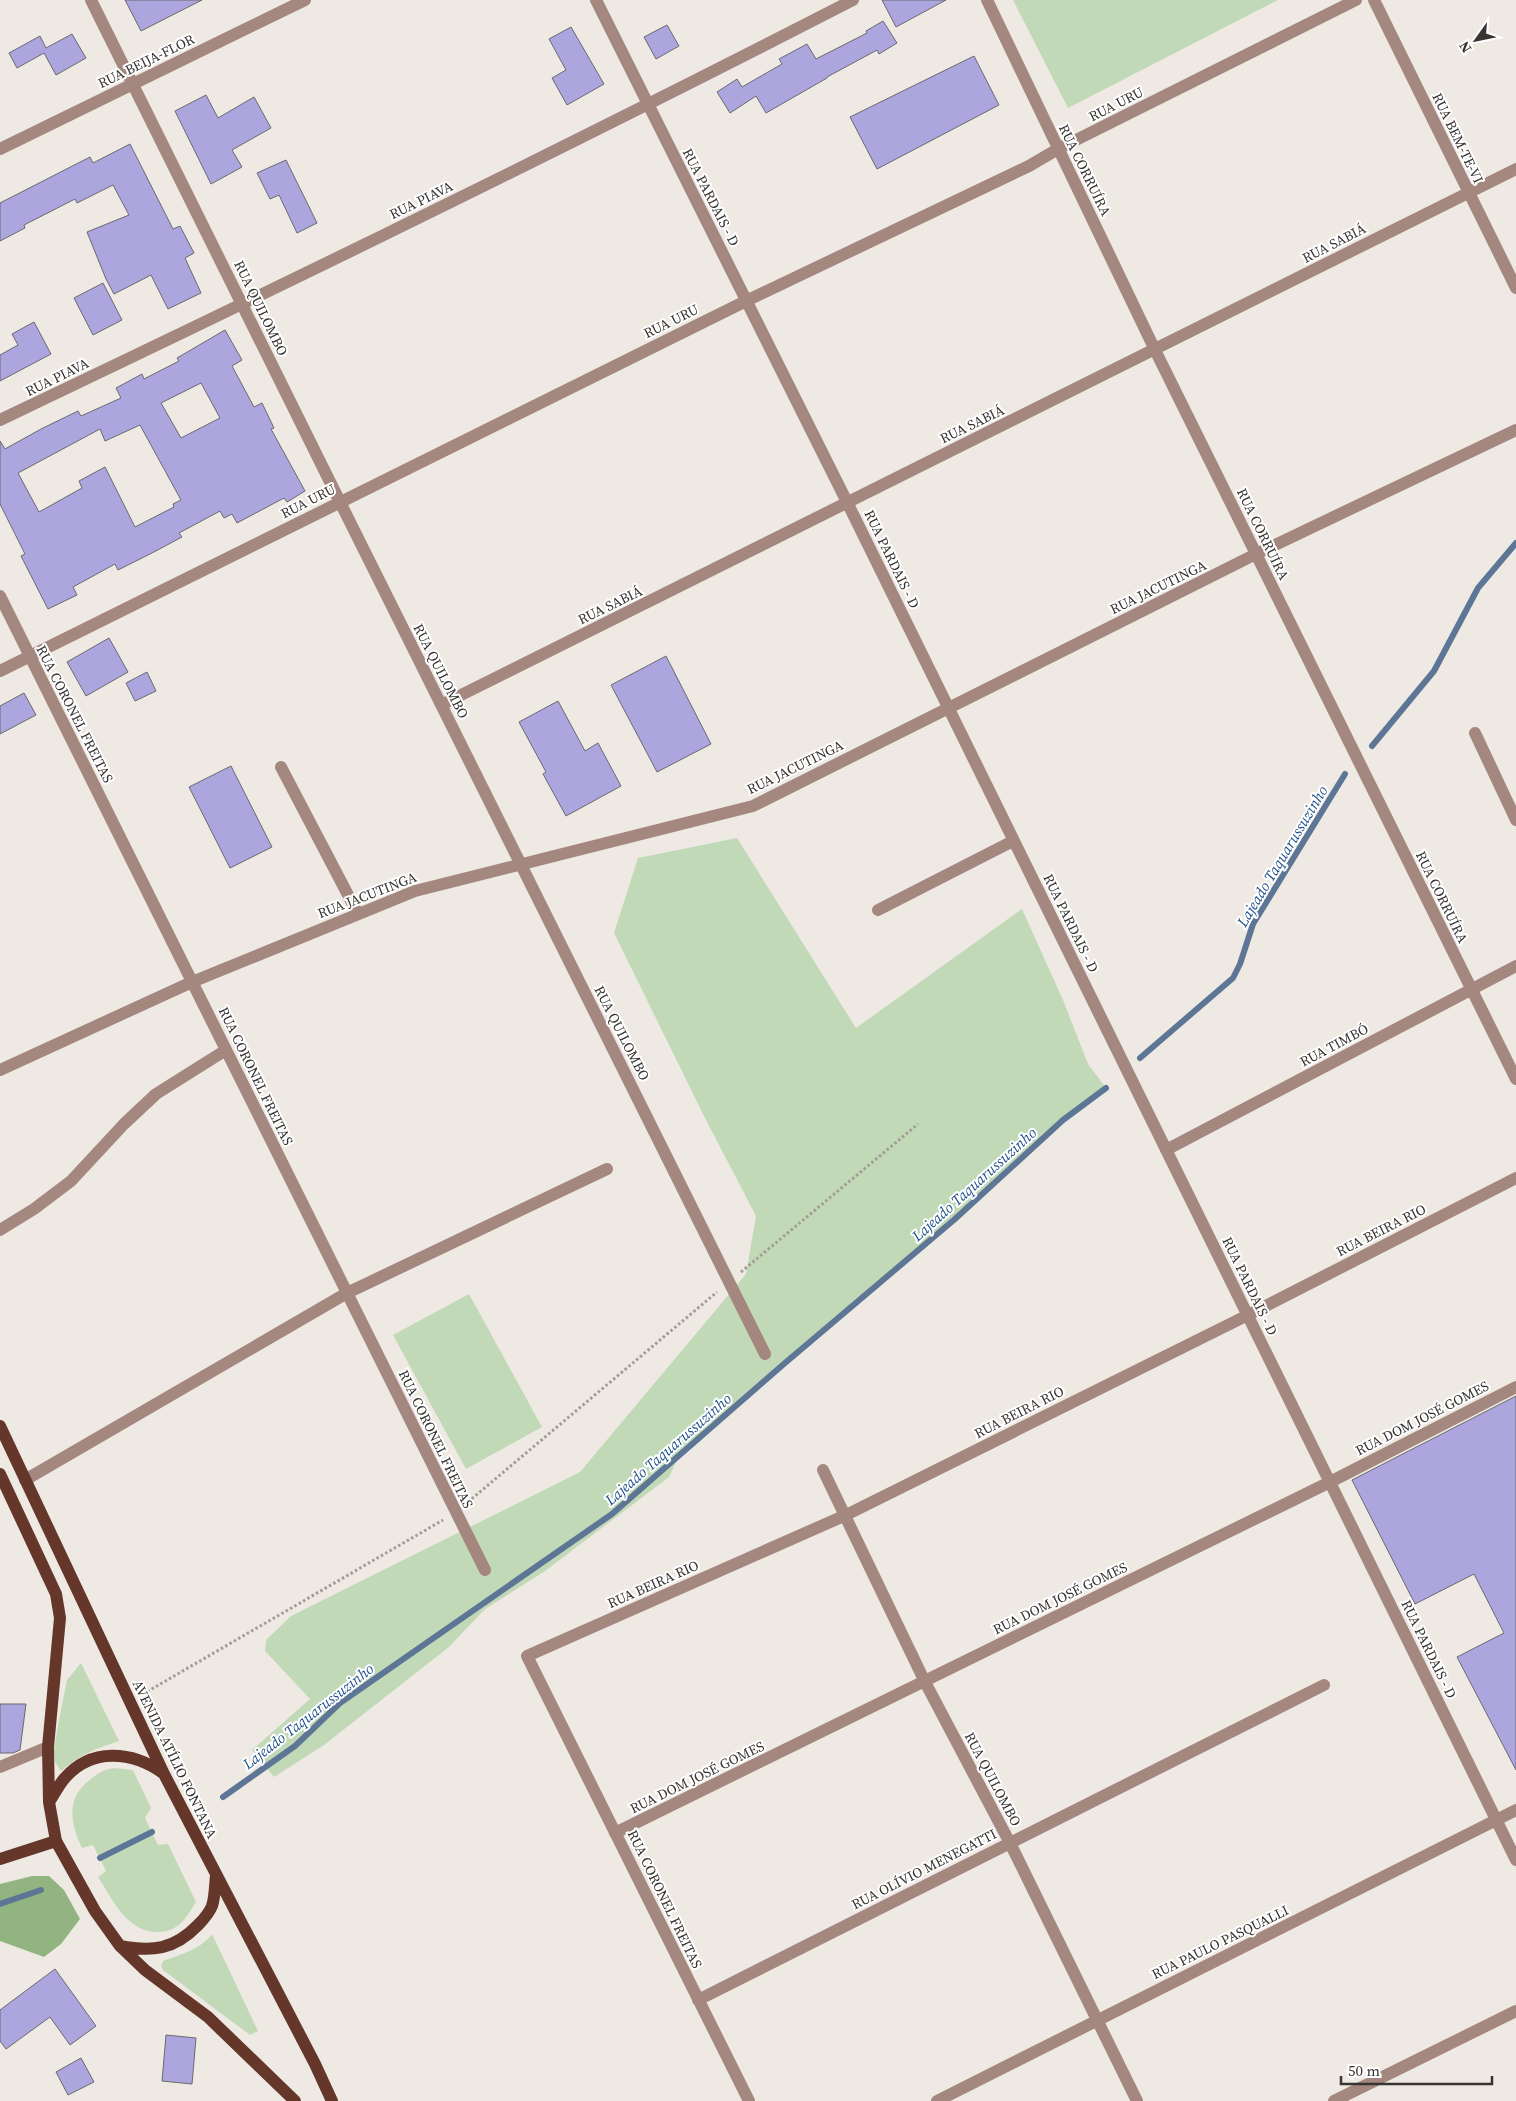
<svg xmlns="http://www.w3.org/2000/svg" width="1516" height="2101" font-family="'Source Serif 4',serif">
	<style>
		.green { fill: #c2d9b7 }
		.forest { fill: #92b481 }
		.lines { fill: none; stroke-linecap: round; stroke-linejoin: round }
		.stream { stroke: #5e7696; stroke-width: 6 }
		.building { fill: #ada6de; stroke: #69696f; fill-rule: evenodd }
		.path { stroke: #a19c98; stroke-width: 3; stroke-dasharray: 2.5 2.5; stroke-linecap: butt }
		.minor { stroke: #a48880; stroke-width: 12 }
		.major { stroke: #65372b; stroke-width: 12 }
		.labels { text-anchor: middle; dominant-baseline: central; stroke-width: 4; stroke-linejoin: round; paint-order: stroke }
		.street-label { font-size: 14px; fill: #373432; stroke: #fff }
		.water-label { font-size: 15px; font-style: italic; fill: #1e4f8a; stroke: #fff }
	</style>
	<rect width="100%" height="100%" fill="#efe9e4"/>
	<path class="green" d="M1013,0h265l-210,108z
		M737,838l119,190 166,-119 41,91 25,64 18,24 -43,32 -108,99 -170,144 -106,93 -10,21 -124,94 -60,38 -36,38 -125,98 -50,32 -22,-27 58,-51 -45,-48 1,-11 25,-24 289,-144 166,-198 10,-58 -51,-98 -91,-185 24,-75z
		M469,1294l73,133 -76,42 -73,-134z
		M81,1663l38,78c-22,7 -40,14 -58,30l-6,-9 -1,-13 6,-34 7,-35z
		M114,1768l19,2 18,38 -6,10 13,27 10,-1 28,58c-5,7 -9,16 -16,22 -6,5 -13,8 -21,8 -32,1 -46,-32 -61,-55l8,-6 -13,-26 -11,3c-11,-23 -16,-47 4,-65 9,-8 16,-13 28,-15z
		M212,1934l46,97 -8,4 -87,-65 -2,-4 2,-5c17,-6 38,-12 49,-27z"/>
	<path class="forest" d="M32,1876h17l15,14 16,29 -19,25 -17,13 -44,-16v-57z"/>
	<g class="lines">
		<path class="stream" d="M1372,746l62,-75 44,-83 38,-45
			M1140,1058l93,-80 7,-14 13,-40 92,-150
			M223,1797l72,-51 45,-43 272,-189 173,-151 170,-144 108,-99 43,-32
			M100,1858l52,-26
			M0,1904l41,-14"/>
	</g>
	<path class="building" d="M125,0h77l-61,31z
		M882,0h64l-50,27z
		M883,21l14,22 -18,11 -2,-4 -50,27v1l-61,35 -10,-17 -26,17 -13,-21 20,-13 5,8 40,-23 -3,-5 28,-15 9,15 51,-26 -1,-2z
		M667,25l12,21 -23,13 -12,-22z
		M571,27l33,57 -37,21 -15,-27 14,-8 -17,-31z
		M72,34l14,24 -30,17 -12,-22 -27,15 -8,-15 31,-17 6,12z
		M974,56l25,49 -122,64 -27,-52z
		M206,95l12,23 36,-21 17,31 -39,22 10,17 -31,17 -36,-73z
		M130,144l43,85 7,-3 14,27 -9,5 16,35 -33,16 -17,-34 -37,19 -8,-15 -19,-47 42,-17 -16,-30 -36,18 -2,-4 -51,26 1,3 -25,13v-38l90,-46 3,6z
		M286,160l31,63 -20,10 -18,-38 -9,4 -13,-26z
		M103,283l19,37 -29,15 -19,-37z
		M34,322l17,32 -51,27v-26l18,-10 -6,-11z
		M225,330l17,30 -10,6 22,41 8,-4 12,25 -3,1 34,62 -18,11 -3,-4 -47,25 -5,-9 -8,4 -4,-7 -41,22 3,4 -30,16 -34,17 -3,-6 -42,23 4,8 -29,14 -27,-53 4,-2 -25,-50v-63l5,8 36,-20 37,-18 3,5 40,-18 -5,-10 26,-14 2,5 35,-18 -2,-3zM201,383l19,35 -39,20 -20,-35zM140,425l41,75 -8,4 1,3 -39,20 -30,-60 -26,14 3,7 -43,24 -21,-39 82,-44 5,12z
		M109,638l19,34 -42,24 -19,-34z
		M666,656l45,88 -54,28 -46,-87z
		M147,672l9,19 -21,10 -9,-18z
		M24,693l12,22 -36,19v-28z
		M558,701l27,50 13,-8 23,43 -55,30 -23,-42 3,-2 -27,-50z
		M231,766l41,81 -42,21 -41,-81z
		M1516,1396v374l-59,-113 47,-24 -30,-59 -59,30 -63,-124z
		M0,1704h26l-6,46 -7,3h-13z
		M55,1969l41,57 -26,19 -20,-28 -44,32 -6,-8v-31z
		M166,2035l30,3 -4,46 -30,-3z
		M81,2058l13,24 -26,13 -12,-23z"/>
	<g class="lines">
		<path class="path" d="M741,1272l177,-148
			M468,1502l249,-210
			M143,1694l300,-174"/>
		<path class="minor" d="M91,0l249,502 425,852
			M596,0l251,502 669,1358
			M987,0l168,350 361,729
			M1374,0l142,288
			M0,149l305,-149
			M0,420c286,-136 571,-275 853,-420
			M0,596l485,974
			M0,671l746,-370 283,-135 29,-17 298,-149
			M441,705l1075,-536
			M1475,733l41,87
			M281,767l77,147
			M878,910l135,-69
			M0,1070l192,-88 223,-91 338,-85 503,-252 260,-124
			M1166,1150l350,-184
			M0,1230l34,-21 37,-28 53,-57 32,-30 70,-44
			M823,1470l102,212 85,161 127,258
			M25,1480l322,-187 260,-124
			M0,1767l48,-20
			M615,1833l715,-351 186,-95
			M698,2000l626,-315
			M749,2101l-222,-445 319,-141 402,-200 268,-137
			M937,2101l579,-291
			M1334,2101l182,-90"/>
		<path class="major" d="M0,1426l164,348 151,290 17,37
			M0,1474l56,120 4,24 -12,129 1,55 7,39 39,70 25,35 25,24 63,47 87,84
			M49,1802c5,-7 9,-16 15,-23 27,-32 68,-28 99,-6
			M0,1859l56,-18
			M120,1946c32,6 54,4 78,-21 5,-5 11,-12 14,-19 3,-9 3,-21 4,-31"/>
	</g>
	<g class="labels">
		<g class="street-label">
			<text transform="translate(146 61) rotate(-26)">RUA BEIJA-FLOR</text>
			<text transform="translate(1116 104) rotate(-27)">RUA URU</text>
			<text transform="translate(1458 138) rotate(64)">RUA BEM-TE-VI</text>
			<text transform="translate(1085 170) rotate(64)">RUA CORRUÍRA</text>
			<text transform="translate(711 197) rotate(63)">RUA PARDAIS - D</text>
			<text transform="translate(421 200) rotate(-26)">RUA PIAVA</text>
			<text transform="translate(1334 243) rotate(-27)">RUA SABIÁ</text>
			<text transform="translate(261 308) rotate(64)">RUA QUILOMBO</text>
			<text transform="translate(671 321) rotate(-26)">RUA URU</text>
			<text transform="translate(57 377) rotate(-26)">RUA PIAVA</text>
			<text transform="translate(972 424) rotate(-26)">RUA SABIÁ</text>
			<text transform="translate(308 501) rotate(-27)">RUA URU</text>
			<text transform="translate(1263 534) rotate(64)">RUA CORRUÍRA</text>
			<text transform="translate(892 559) rotate(64)">RUA PARDAIS - D</text>
			<text transform="translate(1158 587) rotate(-26)">RUA JACUTINGA</text>
			<text transform="translate(610 605) rotate(-26)">RUA SABIÁ</text>
			<text transform="translate(441 671) rotate(63)">RUA QUILOMBO</text>
			<text transform="translate(75 714) rotate(63)">RUA CORONEL FREITAS</text>
			<text transform="translate(795 767) rotate(-26)">RUA JACUTINGA</text>
			<text transform="translate(367 895) rotate(-21)">RUA JACUTINGA</text>
			<text transform="translate(1442 897) rotate(64)">RUA CORRUÍRA</text>
			<text transform="translate(1071 923) rotate(64)">RUA PARDAIS - D</text>
			<text transform="translate(622 1033) rotate(63)">RUA QUILOMBO</text>
			<text transform="translate(1334 1045) rotate(-28)">RUA TIMBÓ</text>
			<text transform="translate(256 1076) rotate(64)">RUA CORONEL FREITAS</text>
			<text transform="translate(1381 1230) rotate(-27)">RUA BEIRA RIO</text>
			<text transform="translate(1250 1286) rotate(64)">RUA PARDAIS - D</text>
			<text transform="translate(1019 1412) rotate(-27)">RUA BEIRA RIO</text>
			<text transform="translate(1422 1418) rotate(-27)">RUA DOM JOSÉ GOMES</text>
			<text transform="translate(436 1439) rotate(64)">RUA CORONEL FREITAS</text>
			<text transform="translate(653 1584) rotate(-24)">RUA BEIRA RIO</text>
			<text transform="translate(1060 1598) rotate(-26)">RUA DOM JOSÉ GOMES</text>
			<text transform="translate(1429 1649) rotate(64)">RUA PARDAIS - D</text>
			<text transform="translate(175 1759) rotate(64)">AVENIDA ATÍLIO FONTANA</text>
			<text transform="translate(697 1777) rotate(-26)">RUA DOM JOSÉ GOMES</text>
			<text transform="translate(993 1779) rotate(62)">RUA QUILOMBO</text>
			<text transform="translate(924 1869) rotate(-27)">RUA OLÍVIO MENEGATTI</text>
			<text transform="translate(665 1899) rotate(64)">RUA CORONEL FREITAS</text>
			<text transform="translate(1220 1942) rotate(-26)">RUA PAULO PASQUALLI</text>
		</g>
		<g class="water-label">
			<text transform="translate(1282 856) rotate(-59)">Lajeado Taquarussuzinho</text>
			<text transform="translate(974 1184) rotate(-42)">Lajeado Taquarussuzinho</text>
			<text transform="translate(668 1449) rotate(-41)">Lajeado Taquarussuzinho</text>
			<text transform="translate(308 1716) rotate(-38)">Lajeado Taquarussuzinho</text>
		</g>
	</g>
	<g transform="translate(1476 40) rotate(237)" stroke="#ffffff" stroke-width="4" paint-order="stroke">
	<path d="M0-4L9 19L0 12L-9 19Z" fill="#373432"/>
	<text y="-8" font-size="14" font-weight="bold" text-anchor="middle" fill="#373432">N</text>
	</g>
	<path d="M1341 2076v8h151v-8" fill="none" stroke="#373432" stroke-width="2.5"/>
	<text x="1348" y="2076" font-size="15" fill="#373432" stroke="#ffffff" stroke-width="4" paint-order="stroke">50 m</text>
</svg>
